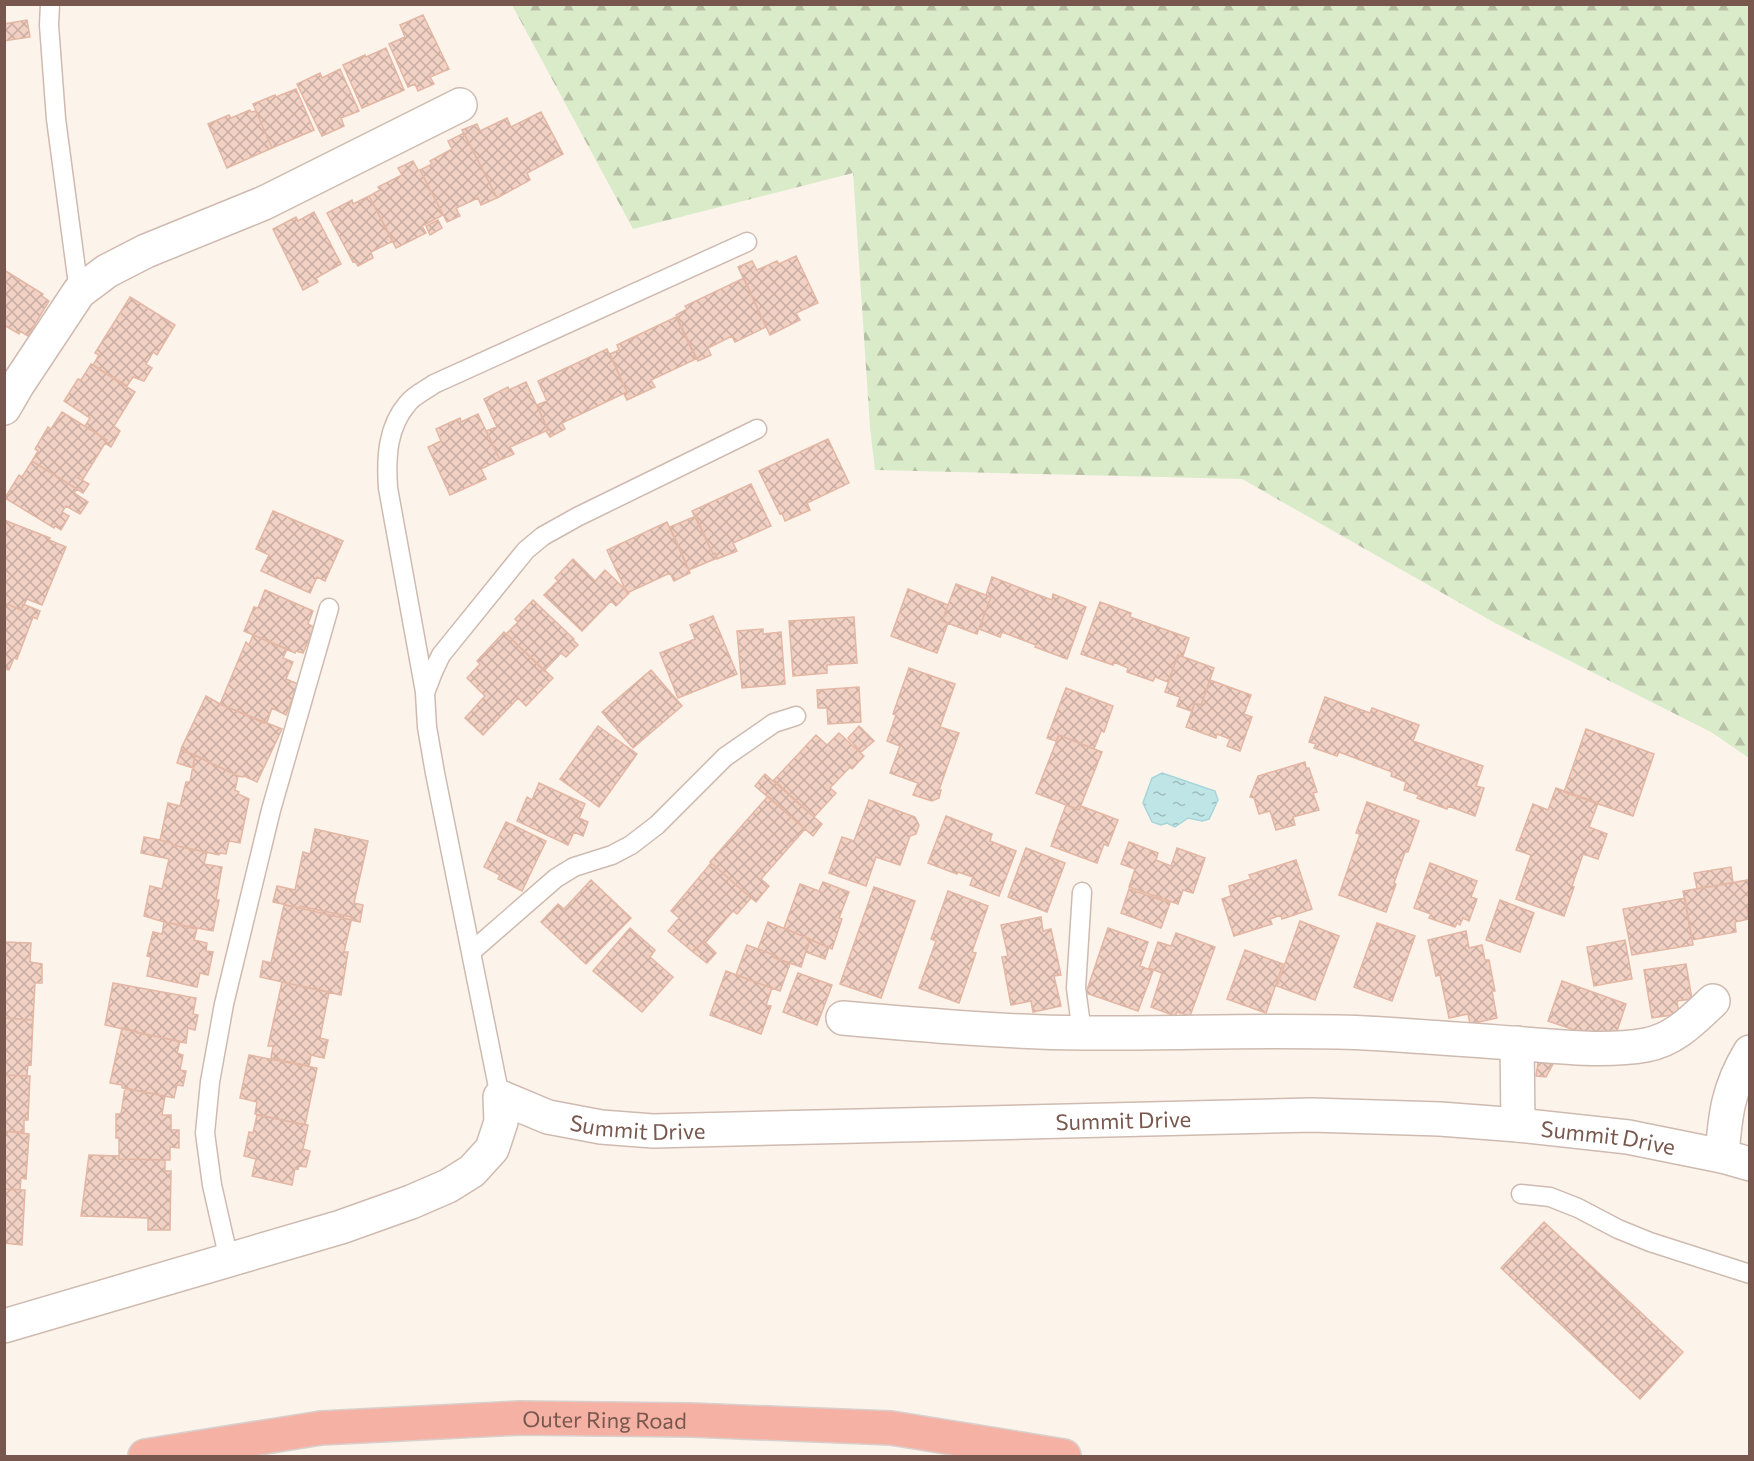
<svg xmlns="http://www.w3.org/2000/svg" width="1754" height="1461" font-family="Commissioner,sans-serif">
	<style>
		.forest { fill: url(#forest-firs) }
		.water { fill: url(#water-ripples); stroke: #a6d5d8; stroke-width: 1.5 }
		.building { fill: url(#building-cross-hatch); stroke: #e4b6a4; stroke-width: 1.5 }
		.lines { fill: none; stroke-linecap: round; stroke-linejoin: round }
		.service-casing { stroke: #cfbab0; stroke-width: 21 }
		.minor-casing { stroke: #cfbab0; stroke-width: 36 }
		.motorway-casing { stroke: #d9d0cd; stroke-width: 36 }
		.service { stroke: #fff; stroke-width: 18 }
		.minor { stroke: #fff; stroke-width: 33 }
		.motorway { stroke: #f4b1a4; stroke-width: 33 }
		.labels { text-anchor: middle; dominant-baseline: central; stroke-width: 5; stroke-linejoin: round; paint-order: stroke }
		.street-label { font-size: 22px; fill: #78584e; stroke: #fff8f2 }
	</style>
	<defs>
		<pattern id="forest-firs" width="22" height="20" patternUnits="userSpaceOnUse" patternTransform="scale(1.5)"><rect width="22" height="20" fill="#daebc9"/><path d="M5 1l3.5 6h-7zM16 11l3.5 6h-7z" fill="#b6c1a5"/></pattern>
		<pattern id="water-ripples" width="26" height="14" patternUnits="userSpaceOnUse" patternTransform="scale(1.5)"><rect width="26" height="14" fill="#bfe5e6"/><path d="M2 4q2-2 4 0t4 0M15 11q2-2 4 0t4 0" fill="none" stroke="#a0bcbd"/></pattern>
		<pattern id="building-cross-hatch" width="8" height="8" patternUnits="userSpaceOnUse" patternTransform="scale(1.5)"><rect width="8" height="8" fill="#f1d1c3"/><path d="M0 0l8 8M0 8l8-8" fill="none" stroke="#c8aca1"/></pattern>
	</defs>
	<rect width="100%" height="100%" fill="#fcf4eb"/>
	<path class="forest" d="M512,5h1237v753l-38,-26 -216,-109 -253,-144 -367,-9 -5,-43 -17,-254 -220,56z"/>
	<path class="water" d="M1162,773l53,18 3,9 -9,19 -7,2 -14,-3 -13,9 -8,-4 -6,2 -9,-3 -9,-19 9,-25z"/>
	<path class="building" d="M423,15l26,54 -19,8 4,7 -16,7 -3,-7 -7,3 -19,-43 16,-7 -5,-12z
		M27,20l3,17 -26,4v-17z
		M386,48l18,42 -42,18 -19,-43 22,-10 1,2z
		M340,69l19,42 -18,7 3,8 -22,10 -25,-52 23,-11 2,5z
		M296,89l18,41 -42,18 -19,-44 22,-9 1,2z
		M250,110l1,2 5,-1 16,37 -45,20 -19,-44 21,-9 2,3z
		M541,112l22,42 -36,19 3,7 -33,18 -35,-68 15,-6 3,7 27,-13 4,9z
		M464,133l33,65 -16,7 -3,-7 -22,10 4,8 -13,6 -27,-52 12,-6 -2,-3 22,-12 -4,-8z
		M413,161l5,9h2l23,45 -21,11 4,7 -30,15 -27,-52 11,-6 -2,-3 24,-12 -4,-7z
		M369,196l24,45 -22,11 2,6 -15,8 -3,-5 -2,1 -26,-49 25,-13 1,4z
		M314,212l27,52 -25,14 2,4 -15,8 -30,-61 23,-12 2,4z
		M438,220l4,8 -12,7 -4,-9z
		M796,256l22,47 -22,10 4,7 -30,15 -32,-68 14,-6 5,9 20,-9 2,3z
		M4,270l39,24 -1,2 7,5 -21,35 -8,-5 -1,3 -15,-9z
		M744,278l22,49 -31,15 -3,-6 -24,12 3,7 -13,6 -22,-46 11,-6 -2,-3z
		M130,297l45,28 -18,30 -4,-3 -7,12 6,4 -8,13 -11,-4 -6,9 -34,-21 6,-10 -4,-2z
		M676,317l20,42 -45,21 4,7 -28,13 -3,-6 3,-2 -17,-38 9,-4 -2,-5z
		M607,349l20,43 -65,31 3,6 -15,8 -4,-6 2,-1 -11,-25 10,-4 -9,-20z
		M91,364l44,28 -21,34 6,5 -9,16 -6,-4 2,-3 -22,-14 5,-8 -26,-17 14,-22 3,1z
		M526,382l22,48 -38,17 4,7 -14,6 -14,-29 11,-4 -13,-28 24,-12 1,3z
		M62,412l45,28 -24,39 -3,-3 -2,2 11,6 -6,9 -51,-32 6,-10 -3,-2 13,-22 3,2z
		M478,414l22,46 -19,9 5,10 -36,16 -22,-48 13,-6 -5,-12 24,-11 1,4z
		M828,439l21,44 -42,20 3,7 -25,11 -3,-8 -2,1 -21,-43z
		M32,461l45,28 -3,4 14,9 -8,12 -14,-8 -4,6 7,4 -8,14 -6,-4 -1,2 -49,-30 14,-23 3,2z
		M751,484l20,42 -38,17 4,8 -20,8 -2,-6 -2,1 -21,-43z
		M273,511l70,30 -18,40 -8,-4 -7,16 -49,-22 8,-16 -13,-6z
		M696,516l17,38 2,-1 2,5 -28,12 -19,-43z
		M4,520l46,18 -1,2 17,7 -24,58 -15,-6 -6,11 -17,-7z
		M667,522l23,51 -16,8 -4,-8 -43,20 -20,-43z
		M573,559l22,22 10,-11 24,23 -13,13 -5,-5 -29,30 -38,-36 14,-14 -3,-3z
		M992,577l60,23 1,-6 33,13 -19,52 -32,-12 1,-2 -34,-13 -2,5 -21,-8 12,-32 -5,-2z
		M956,584l35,13 -14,37 -35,-13z
		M908,589l40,16 -6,16 6,2 -11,30 -46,-17z
		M265,590l48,21 -5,13 6,3 -11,26 -7,-2 -1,2 -51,-22 10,-24 4,1z
		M533,600l41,39 -1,1 5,5 -12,12 -5,-4 -17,18 -38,-37 12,-12 -3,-3z
		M1100,602l31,11 -1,4 59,21 -6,18 -5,-1 -10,27 -13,-5 -2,4 -26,-9 1,-4 -14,-6 -1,3 -32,-11z
		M4,603l17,7 2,-6 17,7 -3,8 -4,-2 -16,42 -3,-1 -5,12 -5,-1z
		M713,616l24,58 -59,24 -18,-45 35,-14 -5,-14z
		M854,617l3,46 -30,2v8l-34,3 -4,-55z
		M763,629v5l18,-2 4,52 -43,4 -5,-57z
		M504,632l49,46 -27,28 -8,-8 -35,37 -18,-17 20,-22 -18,-18 13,-14 -3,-3z
		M253,635l34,14 -4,9 10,4 -7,17 12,5 -12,31 -14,-7 -5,14 -3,-1v2l-44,-19 26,-62 3,3z
		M1178,655l36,13 -13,37 -6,-2 -4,8 -14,-5 3,-9 -15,-5z
		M909,668l46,16 -15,43 19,6 -20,57h2l-2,8 -7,3 -19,-6 5,-12 -28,-10 10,-27 -13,-5 9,-26 -3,-1z
		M651,670l31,36 -49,42 -31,-36z
		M1210,680l41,15 -7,19 8,3 -12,34 -13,-5 3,-7 -13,-5 -1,4 -30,-11 9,-24 6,2z
		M859,687l2,35 -33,2 -1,-16h-9l-1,-18z
		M1066,688l47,18 -9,26 -3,-1 -7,18 -35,-14 -3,6 -9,-3z
		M206,696l14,8 62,25 -25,53 -13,-6 -1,1 -5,-1 -57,-27z
		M1325,697l45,16 2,-5 47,17 -6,16 70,25 -7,20 8,2 -9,28 -27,-10 -1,3 -30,-11 2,-3 -15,-5 2,-8 -15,-6 1,-4 -53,-20 -2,4 -23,-8 2,-4 -7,-2z
		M598,726l39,28 -38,53 -39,-28z
		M859,726l15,15 -13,11 -13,-14z
		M1586,729l68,25 -21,62 -69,-24z
		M839,733l25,23 -12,13 -2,-2 -20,21 6,5 -22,24 -40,-37 42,-45 11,10z
		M1059,735l43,17 -23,58 -43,-17z
		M181,750l14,5 -2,13 -16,-5z
		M195,755l43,21 -3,14 4,2 -1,2 11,5 -9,44 -11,-2 -3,13 -6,-1 -1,2 -47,-10v-2l-12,-3 8,-37 12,3 6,-24h4z
		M1305,762l1,6h3l8,24 -4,1 6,17 -26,7 2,8 -19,5 -6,-19 -11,3 -5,-16 -4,-1 8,-21z
		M765,774l57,50 -9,12 -58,-50z
		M539,783l46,21 -6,14 9,4 -5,14 -9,-4 -6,13 -51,-24 10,-24 5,3z
		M1556,788l42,15 -9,24 18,7 -9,25 -15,-5 -11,32 2,1 -10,29 -48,-17 15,-44 -15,-5 17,-46 15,6z
		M768,796l37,33 -44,50 8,7 -13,16 -46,-40z
		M869,800l46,17 4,8 -3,9 -6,2 -10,29 -24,-8 -10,29 -37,-13 13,-36 12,4z
		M1367,802l52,19 -11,31h-3l-11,31 2,1 -10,28 -47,-17 21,-61 -4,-1z
		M1066,805l13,5 2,-4 37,14 -10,26 -4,-2 -7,19 -46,-17z
		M946,816l46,18 -2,7 26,10 -17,45 -29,-11 3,-8 -15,-5 -1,2 -29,-11z
		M506,822l40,19 -24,50 -24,-12 2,-4 -16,-8z
		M315,829l53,12 -14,62 9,2 -3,17 -87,-20 4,-16 18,4 8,-38 7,2z
		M144,837l16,3 12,3v2l35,7 -3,12 18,3 -6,33h3l-6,31 -49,-9 -20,-6 6,-30 12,3 7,-30 -28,-6z
		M1129,842l29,11 -2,7 15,6 6,-18 28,10 -12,35 -10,-3 -5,14 -49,-17 6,-18 -14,-5z
		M1026,848l39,15 -18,49 -39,-15z
		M1296,860l16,49 -30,10 -1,-4 -11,4 2,5 -38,12 -12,-37 9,-3 -2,-10 22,-7 -2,-4z
		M711,863l40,35 -14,16 -4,-3 -27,31 -2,-1 -11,11 -25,-21 11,-13 -8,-7z
		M1430,863l47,18 -6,16 6,2 -8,22 -6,-3 -3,7 -3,-2 -2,4 -26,-9 2,-4 -17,-6z
		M1731,867l2,16 -36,6 -3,-16z
		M591,880l40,38 -45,46 -45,-42 17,-18 6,5z
		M1748,880l2,29h-3l2,10 -14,3 1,10 -44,8 -9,-49z
		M823,882l26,10 -10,26 3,1 -10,30 -48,-21 16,-44 19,7z
		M874,887l41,14 -34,97 -41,-14z
		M1129,889l41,14 -9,25 -40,-15z
		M948,891l40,15 -16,46 4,1 -17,50 -40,-15 17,-47 -5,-2z
		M1685,898l8,47 -61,10 -9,-46z
		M1500,900l34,13 -14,39 -34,-12z
		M284,905l15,3 1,-2 52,11 -8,35h4l-7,43 -81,-18 3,-16 8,2z
		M1041,917l2,14 8,-2 10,46 -7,1 7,30 -28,6 -2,-11 -20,4 -9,-48 6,-1 -7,-31z
		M1300,921l39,15 -24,64 -38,-14z
		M164,922l33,7 -3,11 13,3 -1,8 7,1 -5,23 -8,-2 -3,14 -50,-11 4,-19 -4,-1 6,-24 9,2z
		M768,922l42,17 -9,28 -28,-10 1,-2 -16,-6z
		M1377,923l38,13 -23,65 -38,-14z
		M630,928l25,22 -5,7 23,20 -31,35 -49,-41z
		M1108,928l40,14 -8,24 13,5 -15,40 -52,-18z
		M1466,931l3,17 13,-3 3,15h4l6,31h-3l5,27 -27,6 -2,-10 -19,4 -9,-43 -4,1 -8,-36z
		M1176,933l39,14 -25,69 -13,-4 -2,4 -24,-9 11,-34 -13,-5 9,-26 13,4z
		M810,940l19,7 -4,12 -19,-7z
		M1625,940l7,39 -38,7 -7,-39z
		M704,941l12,12 -9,10 -14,-11z
		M4,942l27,1 -1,19 12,2v19h-7l-2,37 -29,-2z
		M747,945l27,10 -1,2 17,7 -10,27 -44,-16z
		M1245,950l38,14 -17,49 -39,-14z
		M1686,964l6,35 -15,2 2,13 -27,4 -8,-48z
		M726,971l46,17 -6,17 5,1 -10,28 -51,-19z
		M798,973l34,12 -15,40 -34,-13z
		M1562,981l64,23 -13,39 -65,-22z
		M282,982l47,10 -9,46 8,2 -4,18 -13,-3 -2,11 -38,-8 2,-12h-5z
		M113,983l83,15 -3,16 5,1 -3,15 -7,-2 -2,15 -81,-18z
		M4,1018l29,2 -2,45 -3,-1 -1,12 -23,-1z
		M122,1028l15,3v2l43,8 -3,12 6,2 -3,15 6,1 -3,15 -6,-1 -3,13 -52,-10v-3l-12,-2z
		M249,1055l68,13 -12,57 -50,-11 2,-12 -17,-4z
		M1538,1062l15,2 -7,13 -10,-1z
		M4,1075l26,1 -2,44h-4v12l-20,-1z
		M125,1088l40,8 -3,19h9v15h8v18l-9,-1v13l-51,-1v-21h-3v-24h5z
		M257,1115l51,10 -5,24 7,2 -4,16 -7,-1 -1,3 -3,-1 -3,17 -40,-9 4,-17 -12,-3 5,-24 4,1z
		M4,1131l25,3 -3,45 -5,-1 -1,12 -16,-1z
		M89,1155l30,1v3l46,1v11h6l-1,59h-22v-12l-67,-2z
		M4,1189l21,1 -3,55 -18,-2z
		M1544,1222l139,130 -43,47 -139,-131z"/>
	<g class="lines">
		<g class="service-casing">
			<path id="service" d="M50,4l-1,21 7,94 23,173
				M425,692l-37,-204c-2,-30 -1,-61 20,-85 6,-8 18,-13 26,-19l313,-142
				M471,952l85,-74 18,-11 38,-12 19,-10 26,-20 68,-68 49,-34 22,-7
				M1082,1033l-6,-45 6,-96
				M500,1097l-65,-324 -8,-46 -2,-34 8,-21 8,-17 85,-105 17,-14 34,-19 180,-88
				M1521,1194l29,3 28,11 40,21 32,13 100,32
				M229,1260l-17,-75 -7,-52 5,-51 14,-78 47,-194 58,-202"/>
		</g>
		<g class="minor-casing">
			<g id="minor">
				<path d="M4,408l14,-24 61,-92 28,-21 39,-20 118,-48 196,-98"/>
				<path d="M843,1018c80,7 160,14 240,15 94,1 188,-4 282,0 53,3 106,7 159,11 40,3 82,8 122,1 28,-5 47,-25 67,-44"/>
				<path d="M1517,1043l1,82"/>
				<path d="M1722,1156c3,-41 6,-68 28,-104"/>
				<path id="s1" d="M4,1326l337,-99 70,-25 37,-16 24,-15 20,-22 9,-27 -1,-25 48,20 53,10 52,4 659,-16 128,4 78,6 110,12 94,19 28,8"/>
			</g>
		</g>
		<g class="motorway-casing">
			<g id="motorway">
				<path id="s2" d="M145,1456l176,-28 199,-10 171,2 200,8 173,28"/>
			</g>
		</g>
		<use href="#service" class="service"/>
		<use href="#minor" class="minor"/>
		<use href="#motorway" class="motorway"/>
	</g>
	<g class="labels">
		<g class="street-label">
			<text stroke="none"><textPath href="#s1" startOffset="1206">Summit Drive</textPath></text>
			<text stroke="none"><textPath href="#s1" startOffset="720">Summit Drive</textPath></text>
			<text stroke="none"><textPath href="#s1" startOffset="1692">Summit Drive</textPath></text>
			<text stroke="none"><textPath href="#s2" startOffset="462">Outer Ring Road</textPath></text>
		</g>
	</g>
	<rect width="1754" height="1461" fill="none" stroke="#78584e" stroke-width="12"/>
</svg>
